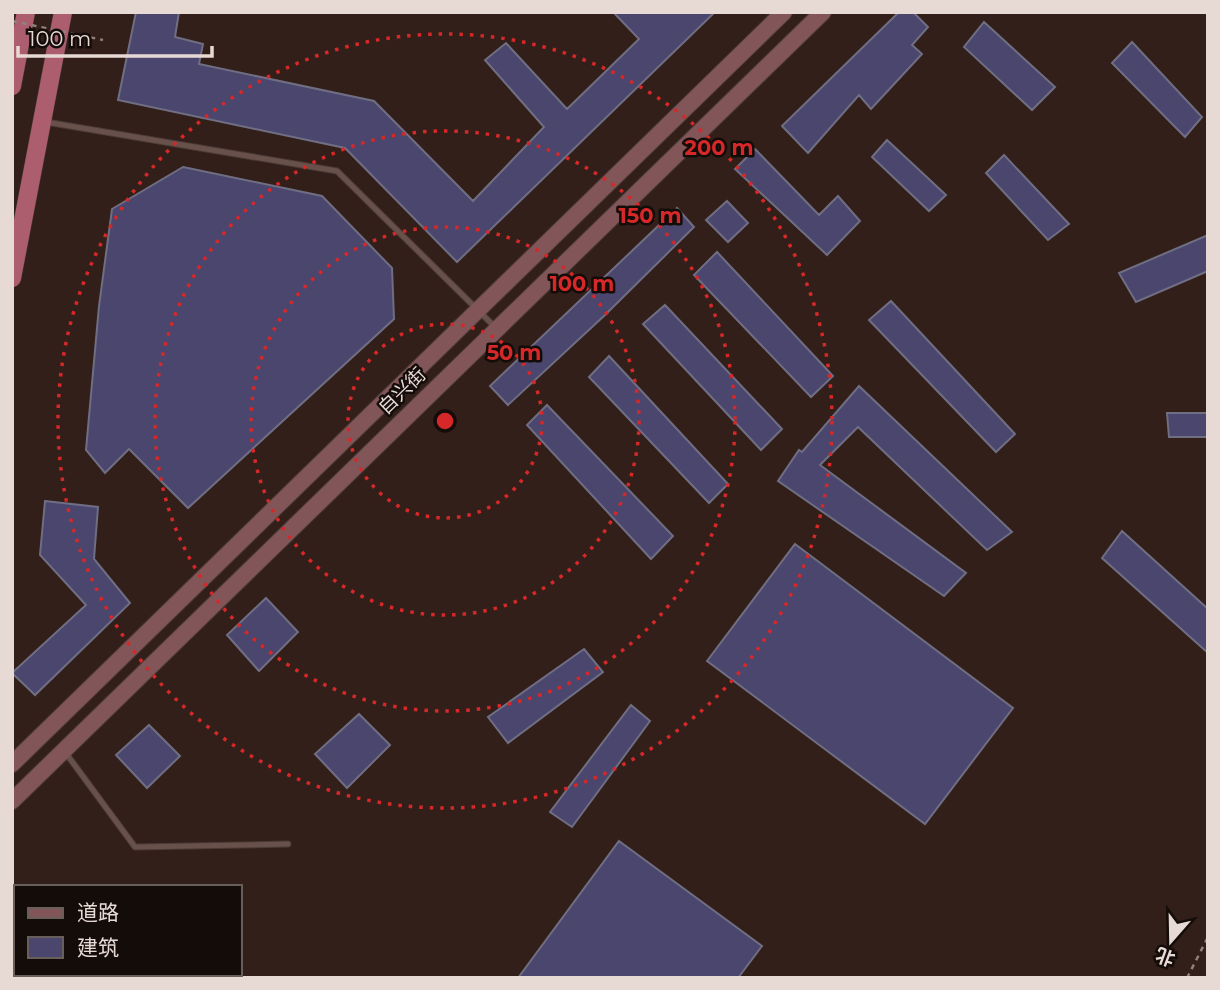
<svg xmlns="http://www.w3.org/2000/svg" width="1220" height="990" font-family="Montserrat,'Noto Sans SC',sans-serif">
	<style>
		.building { fill: #4a466e; stroke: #6f6e83; stroke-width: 2 }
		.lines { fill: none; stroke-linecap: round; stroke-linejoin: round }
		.service-casing { stroke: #4b3b36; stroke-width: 7 }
		.secondary-casing { stroke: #4b3b36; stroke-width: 18 }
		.trunk-casing { stroke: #4b3b36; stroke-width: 19 }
		.path { stroke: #91807b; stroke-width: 2.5; stroke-dasharray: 5 5; stroke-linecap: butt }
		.service { stroke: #68514a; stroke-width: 5 }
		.secondary { stroke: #825658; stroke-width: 16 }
		.trunk { stroke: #ac5e6f; stroke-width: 18 }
		.path-bridge { stroke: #91807b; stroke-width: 2.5; stroke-dasharray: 5 5; stroke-linecap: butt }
		.ring { fill: none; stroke: #d62828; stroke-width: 3.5; stroke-dasharray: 3.5 7 }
		.labels { text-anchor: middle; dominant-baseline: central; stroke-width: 5; stroke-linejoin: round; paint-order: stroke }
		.street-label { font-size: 19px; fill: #e7d9d4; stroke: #140c09 }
		.centre { fill: #d62828; stroke: #140c09; stroke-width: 3.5 }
		.ring-label { font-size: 21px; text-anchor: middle; font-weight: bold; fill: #d62828; stroke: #140c09; stroke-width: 5; stroke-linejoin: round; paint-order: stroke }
	</style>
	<rect width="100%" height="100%" fill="#331f19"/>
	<path class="building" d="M136,12h43l-4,25 28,7 -4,20 175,37 99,100 71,-74 -59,-67 21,-17 61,66 72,-70 -26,-27h102l-258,250 -112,-114 -227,-48z
		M899,12h14l15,15 -16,18 10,9 -51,55 -12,-14 -51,58 -26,-27z
		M984,22l71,65 -23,23 -68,-63z
		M1132,42l70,75 -17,20 -73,-74z
		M887,140l59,55 -17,16 -57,-54z
		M755,149l64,66 19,-19 22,25 -33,34 -92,-86z
		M1004,155l65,69 -21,16 -62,-67z
		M183,167l139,29 70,72 2,51 -206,189 -59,-59 -24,24 -19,-23 13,-144 13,-97z
		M727,201l21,22 -20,19 -22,-22z
		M677,208l17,19 -89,88 -97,90 -18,-19z
		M1208,235v36l-72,31 -17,-29z
		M717,252l116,124 -22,21 -117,-122z
		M891,301l124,133 -19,18 -127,-132z
		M665,305l117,124 -21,21 -118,-126z
		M609,356l119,128 -19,19 -120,-126z
		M859,386l153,146 -25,18 -129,-123 -38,38 146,108 -22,23 -166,-115 21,-31 3,2z
		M547,405l126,131 -22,23 -124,-134z
		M1167,413h41v24h-39z
		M45,501l53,6 -4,52 36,44 -95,92 -23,-22 74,-68 -46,-50z
		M1122,531l86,78v44l-106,-95z
		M795,544l218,164 -88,116 -218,-163z
		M266,598l32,34 -39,39 -32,-36z
		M584,649l19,23 -95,71 -20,-26z
		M631,705l19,16 -78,106 -22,-15z
		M359,714l31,31 -43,43 -32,-34z
		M149,725l31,31 -33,32 -31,-33z
		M619,841l143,105 -24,32h-220z"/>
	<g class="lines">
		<g class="service-casing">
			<path id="service" d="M46,122l291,49 159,157
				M65,752l70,95 153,-3"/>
		</g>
		<g class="secondary-casing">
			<path id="secondary" d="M12,764l772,-752
				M12,801l811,-789
				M12,901l4,4
				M12,944l4,4
				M43,974l3,4
				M83,974l3,4"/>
		</g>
		<g class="trunk-casing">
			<path id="trunk" d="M12,86l14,-74
				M12,278l51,-266"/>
		</g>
		<path class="path" d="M1187,978l21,-41"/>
		<use href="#service" class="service"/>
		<use href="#secondary" class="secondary"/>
		<use href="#trunk" class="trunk"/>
		<path class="path-bridge" d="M12,21l91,19"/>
	</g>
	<g class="ring">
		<circle cx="445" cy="421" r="97"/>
		<circle cx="445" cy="421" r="194"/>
		<circle cx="445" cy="421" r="290"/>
		<circle cx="445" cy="421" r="387"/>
	</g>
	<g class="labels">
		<g class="street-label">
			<text transform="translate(402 391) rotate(-44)">自兴街</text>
		</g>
	</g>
	<circle cx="445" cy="421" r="10" class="centre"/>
	<g class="ring-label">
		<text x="719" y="155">200 m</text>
		<text x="650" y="223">150 m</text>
		<text x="582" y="291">100 m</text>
		<text x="514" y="360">50 m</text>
	</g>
	<rect width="1220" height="990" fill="none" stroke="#e7d9d4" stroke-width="28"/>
	<rect x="14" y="885" width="228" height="91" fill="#140c09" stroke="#685e5a" stroke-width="2"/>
	<rect x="28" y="908" width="35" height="10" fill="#825658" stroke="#685e5a" stroke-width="2"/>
	<text x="77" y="920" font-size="21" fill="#e7d9d4">道路</text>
	<rect x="28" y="937" width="35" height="21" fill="#4a466e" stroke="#685e5a" stroke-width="2"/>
	<text x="77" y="955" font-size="21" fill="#e7d9d4">建筑</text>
	<g transform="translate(1171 941) rotate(200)" stroke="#140c09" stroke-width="5" paint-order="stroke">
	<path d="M0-5L12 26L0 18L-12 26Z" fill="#e7d9d4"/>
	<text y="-10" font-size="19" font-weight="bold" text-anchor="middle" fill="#e7d9d4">北</text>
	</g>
	<path d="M18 46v10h194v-10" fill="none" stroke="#e7d9d4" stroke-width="3.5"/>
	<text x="28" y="46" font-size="21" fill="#e7d9d4" stroke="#140c09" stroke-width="5" paint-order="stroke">100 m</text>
</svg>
